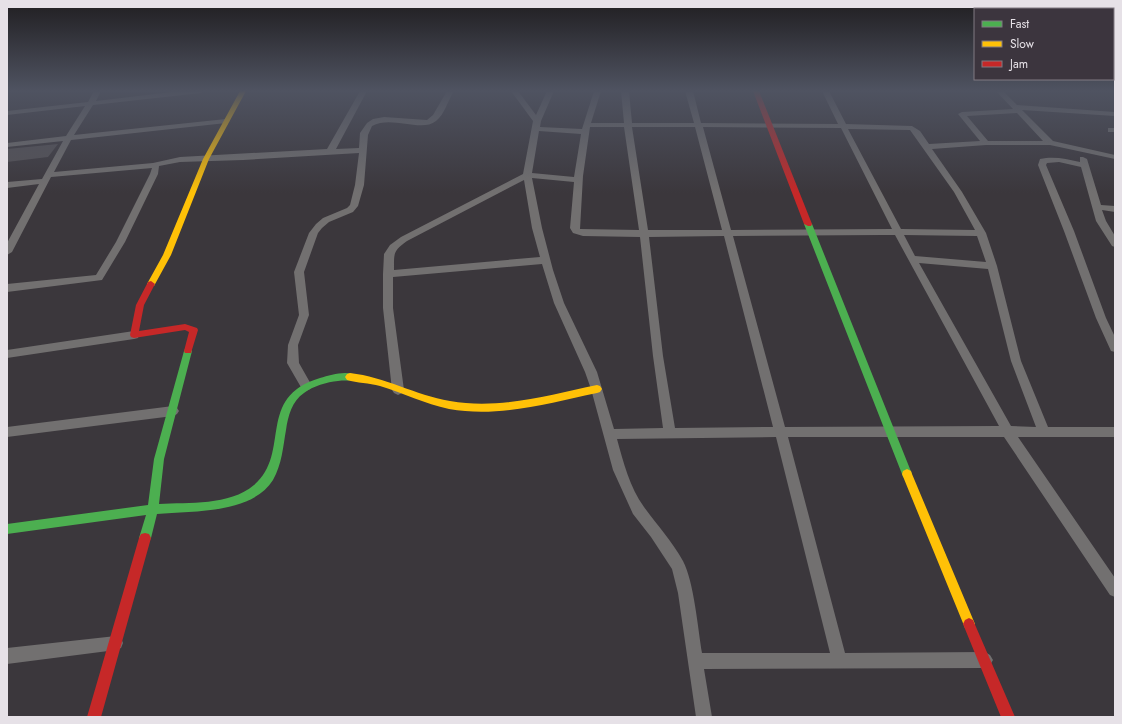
<svg xmlns="http://www.w3.org/2000/svg" width="1122" height="724" font-family="Jost,sans-serif">
	<style>
		.building { fill: #545155 }
		.lines { fill: none; stroke-linecap: round; stroke-linejoin: round }
		.street { fill: #727070; fill-rule: evenodd }
		.fast { fill: #4caf50; fill-rule: evenodd }
		.slow { fill: #ffc107; fill-rule: evenodd }
		.jam { fill: #c62828; fill-rule: evenodd }
	</style>
	<rect width="100%" height="100%" fill="#3b373c"/>
	<path class="building" d="M58,144l-10,13 -41,5v-13z"/>
	<g class="lines">
		<path class="street" d="M94,91h7l-5,10 84,-10h24l-3,2 -108,12 -19,30 152,-16 4,2 -4,2 -155,17 -17,32 99,-9 27,-6 147,-8 33,-58h7l-31,58 23,-1 1,-15 7,-10 6,-4 11,-2 43,3 6,-5 14,-24h7c-6,9 -9,23 -18,30 -15,12 -44,-6 -64,5l-4,9 -4,50 -6,21 -5,6 -24,10 -7,6 -4,5 -14,39 5,43 -11,30 1,18 13,23 -2,3 -4,2 -4,-2 -15,-26 1,-18 11,-30 -5,-43 15,-39 7,-9 7,-6 24,-10 3,-3 5,-20 4,-32 -116,7 -63,2 -21,4 -1,8 -33,68 -23,38 -95,12v-8l89,-9 20,-33 34,-68 2,-6 -101,9 -39,75 -5,3v-12l32,-59 -32,4v-6l35,-3 21,-38 -56,6v-4l59,-7 19,-30 -78,9v-4l81,-9z
			M511,91h7l18,24 11,-24h7l-13,30 -1,6 42,2 12,-38h7l-10,32h33l-3,-32h8l3,32h62l-9,-32h8l8,32 137,1 -16,-33h7l17,33 66,2 8,5 9,13 51,-3 -22,-27 4,-2 51,-3 -17,-18h7l14,14 98,7v4l-93,-6 31,31 62,14v4l-65,-14h-64l-54,4 30,43 24,41 11,33 24,95 27,66h67v10h-97l97,141v19l-5,-2 -106,-158h-216l57,216 140,-1 5,3 3,5 -3,5 -5,3 -281,1 8,48h-16l-18,-124 -6,-24 -21,-32 -18,-23 -20,-44 -22,-81 -6,-17 -31,-69 -12,-39 -149,13v31l11,82 -2,3 -4,2 -4,-2 -2,-3 -9,-82v-34l1,-20 6,-9 11,-8 122,-63 10,-53zM1017,113l26,28h-55l-21,-25zM590,127h34l15,103 -59,-1 3,-53zM632,127h63l27,103h-74zM703,127l138,1 51,101 -161,1zM848,129l62,1 44,62 21,38 -74,-1zM539,131l42,3 -7,43 -42,-4zM532,178l42,4 -4,46 3,5 10,3 57,1 13,119 10,72 -49,1 -17,-57 -33,-69 -11,-33 -11,-42zM524,180l8,48 8,29 -146,13c0,-17 -1,-19 13,-29zM882,235h13l104,191 -214,1 -52,-191zM904,235l73,1 9,26 -71,-6zM724,236l49,191 -98,1 -12,-72 -14,-119zM919,263l69,6 23,92 25,66 -25,-1zM776,437l54,216h-128c-4,-24 -8,-71 -19,-92 -11,-20 -26,-36 -39,-54 -14,-19 -21,-46 -27,-68z
			M1108,128h7v4h-7z
			M1080,157h3l4,2 14,46 14,1v6l-13,-2 4,11 9,15v11l-3,-1 -16,-25 -15,-54 -22,-5 -12,1 -1,2 28,66 32,87 9,19v15l-4,-1 -15,-33 -32,-87 -26,-66 2,-6c14,-3 26,0 40,3z
			M134,331l4,1 1,3 -1,3 -4,1 -127,19v-8z
			M173,406l4,2 2,3 -2,3 -4,2 -166,21v-10z
			M116,636l5,2 2,5 -2,5 -5,2 -109,14v-16z"/>
		<path class="fast" d="M805,222h3l4,2 100,250 -1,3 -4,2 -4,-2 -1,-3 -98,-250z
			M188,348l3,1 1,2 -28,108 -5,45c30,-2 70,2 95,-19 38,-32 1,-88 66,-107 10,-3 23,-7 33,-4l2,3 -2,3c-5,1 -10,0 -15,1 -11,1 -25,5 -34,12 -12,8 -16,23 -18,37 -3,17 -4,34 -13,50 -21,34 -81,31 -116,34l-6,24 -2,4 -4,1 -4,-1 -2,-4 7,-23 -139,19v-10l141,-19 6,-46 30,-108 1,-2z"/>
		<path class="slow" d="M240,91h6l-37,68 -38,96 -17,31h-6l-1,-2 16,-29 40,-96z
			M350,373c35,4 65,22 100,28 49,9 99,-6 147,-16l3,1 2,3 -2,3 -3,1c-48,10 -98,25 -148,16 -24,-5 -46,-16 -69,-23 -11,-3 -23,-3 -33,-6l-2,-3 2,-3z
			M907,469l4,2 1,3 63,150 -2,4 -4,2 -4,-2 -63,-154 1,-3z"/>
		<path class="jam" d="M753,91h6l53,133 -1,2h-3l-4,-2z
			M151,281l4,3 -11,21 -5,26 46,-7 12,4 1,2 -7,23h-6l-1,-2 5,-19 -4,-2 -51,8 -3,-1 -1,-2 6,-30 12,-23z
			M145,533l4,1 2,4 -50,179h-14l52,-179 2,-4z
			M969,618l4,2 42,97h-14l-38,-93 2,-4z"/>
	</g>
	<linearGradient id="sky" x2="0" y2="1"><stop stop-color="#201e21"/><stop offset="0.47" stop-color="#4f5361"/><stop offset="1" stop-color="#4f5361" stop-opacity="0"/></linearGradient>
	<rect width="1122" height="193" fill="url(#sky)"/>
	<rect width="1122" height="724" fill="none" stroke="#e6e1e7" stroke-width="16"/>
	<rect x="974" y="8" width="140" height="72" fill="#3c353e" stroke="#807a82"/>
	<rect x="982" y="21" width="20" height="6" fill="#4caf50" stroke="#807a82"/>
	<text x="1010" y="28" font-size="12" fill="#e6e1e7">Fast</text>
	<rect x="982" y="41" width="20" height="6" fill="#ffc107" stroke="#807a82"/>
	<text x="1010" y="48" font-size="12" fill="#e6e1e7">Slow</text>
	<rect x="982" y="61" width="20" height="6" fill="#c62828" stroke="#807a82"/>
	<text x="1010" y="68" font-size="12" fill="#e6e1e7">Jam</text>
</svg>
